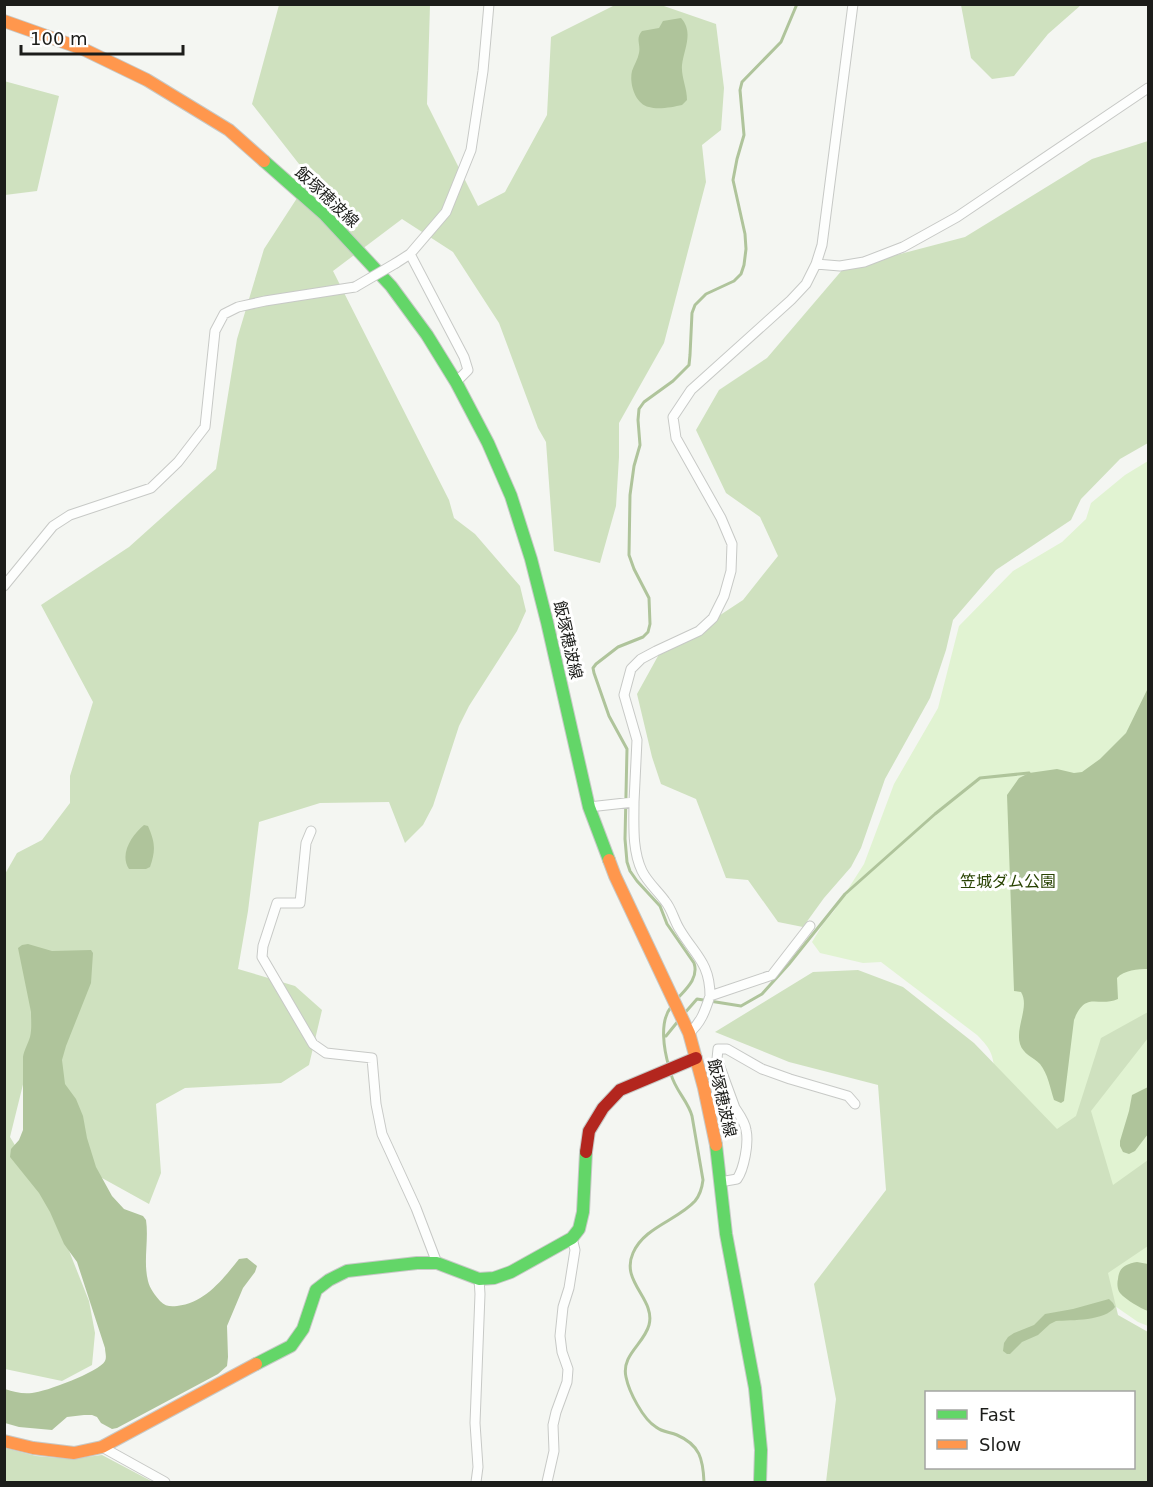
<svg xmlns="http://www.w3.org/2000/svg" width="1153" height="1487" font-family="'DejaVu Sans','Noto Sans JP',sans-serif">
	<style>
		.green { fill: #e1f3d2 }
		.forest { fill: #cfe1bf; fill-rule: evenodd }
		.water { fill: #afc49b }
		.lines { fill: none; stroke-linecap: round; stroke-linejoin: round }
		.stream { stroke: #afc49b; stroke-width: 3 }
		.street-casing { stroke: #c7c9c6; stroke-width: 11 }
		.fast-casing { stroke: #c7c9c6; stroke-width: 14 }
		.slow-casing { stroke: #c7c9c6; stroke-width: 14 }
		.jam-casing { stroke: #c7c9c6; stroke-width: 14 }
		.street { stroke: #fdfefd; stroke-width: 9 }
		.fast { stroke: #63d668; stroke-width: 12 }
		.slow { stroke: #ff974d; stroke-width: 12 }
		.jam { stroke: #b3261e; stroke-width: 12 }
		.street-bridge-casing { stroke: #c7c9c6; stroke-width: 11; stroke-linecap: butt }
		.street-bridge { stroke: #fdfefd; stroke-width: 9 }
		.labels { text-anchor: middle; dominant-baseline: central; stroke-width: 6; stroke-linejoin: round; paint-order: stroke }
		.street-label { font-size: 16px; fill: #1c1d1a; stroke: #fff }
		.park-label { font-size: 16px; fill: #294303; stroke: #fff }
	</style>
	<rect width="100%" height="100%" fill="#f4f6f2"/>
	<path class="green" d="M1148,461v865l-10,-4 -55,-38 -88,-210c-2,-20 -4,-25 -18,-39l-96,-73 -18,1 -43,-10 -8,-11 11,-18 11,-13 30,-47 30,-80 44,-76 21,-82 54,-55 49,-29 24,-23 5,-16 34,-28z"/>
	<path class="forest" d="M279,5h151l-3,99 51,102 27,-14 42,-77 4,-78 64,-32h46l55,19 8,64 -3,42 -19,15 4,37 -42,161 -45,80v34l-3,49 -16,57 -46,-12 -8,-109 -8,-14 -39,-105 -46,-71 -51,-33 -69,52 116,229 5,18 21,16 45,52 6,25 -9,20 -48,75 -10,20 -26,80 -10,19 -18,18 -16,-41 -69,1 -61,19 -11,89 -10,58 57,17 27,24 -13,55 -28,18 -96,5 -29,16 5,69 -12,31 -56,-31 -58,-137 -25,101 40,66 39,98 6,32 -3,32 -30,16 -57,-12v-495l12,-21 25,-13 28,-37v-27l23,-74 -52,-97 88,-58 87,-78 21,-130 27,-90 46,-71 -58,-74z
		M961,5v-1l120,1 -33,29 -34,42 -22,3 -21,-21z
		M4,81l55,15 -22,95 -32,4z
		M1148,141v302l-28,16 -39,40 -10,21 -75,50 -43,50 -7,30 -16,48 -45,81 -24,69 -10,19 -27,31 -21,29 -25,-5 -30,-42 -22,-2 -30,-79 -35,-15 -9,-27 -15,-63 21,-38 85,-56 35,-44 -18,-39 -34,-24 -30,-63 23,-40 48,-32 76,-89 122,-32 127,-78z
		M858,970l45,17 71,56 83,86 19,-13 25,-78 47,-26v26l-57,73 22,74 35,-25v86l-40,27 10,42 30,17v150h-322l10,-83 -22,-115 72,-94 -8,-105 -89,-23 -74,-30 98,-60zM926,1392h208v76h-208z
		M5,1448l31,8 35,3 31,-4 51,27h-148z"/>
	<path class="water" d="M681,18c13,14 3,31 1,47 -1,12 5,23 5,35l-5,5c-9,2 -24,5 -33,2 -14,-3 -20,-24 -17,-36 2,-6 6,-12 7,-18 2,-9 -4,-14 3,-22l17,-3 4,-7z
		M1148,688v281c-10,0 -24,1 -31,9l1,21c-21,9 -32,-9 -44,21l-10,81 -3,2 -7,-3c-4,-12 -6,-26 -14,-36 -7,-7 -17,-10 -20,-20 -5,-17 10,-37 1,-52l-7,-1 -7,-196 12,-17 10,-5 28,-4 17,4 8,-1 18,-13 26,-26z
		M144,825l4,1c7,16 8,24 2,41l-4,2h-17c-10,-15 3,-34 15,-44z
		M28,944l24,7 39,-1 2,3 -2,30 -25,63 -4,14 3,24 11,15 7,17 4,22 9,29 16,29 12,13 19,7 3,4c3,20 -3,41 2,61 2,8 7,14 12,20 5,5 10,6 17,5 28,-3 46,-27 62,-47l8,-1 10,8 -2,6 -12,16 -16,38 1,31 -1,9 -9,8 -101,54 -5,1 -11,-6 -4,-6 -5,-2h-8l-17,2 -15,13 -33,-3 -14,-4v-34c9,3 17,5 27,4 13,-1 67,-21 73,-32 2,-4 0,-9 0,-13l-28,-86 -13,-18 -14,-32 -11,-19 -29,-36 1,-8 8,-9 4,-10v-73c1,-7 5,-13 7,-20 2,-8 1,-17 1,-25l-13,-64 4,-3z
		M1148,1087v47l-13,17 -6,3 -6,-2 -3,-6v-5l9,-30 3,-16z
		M1137,1262l11,2v47c-8,-3 -22,-11 -28,-18 -3,-4 -3,-10 -2,-14 1,-12 8,-15 19,-17z
		M1109,1299l4,4 2,4c-10,14 -43,13 -59,14l-6,3 -12,11 -16,7 -12,12h-3l-4,-3 1,-8 4,-6 6,-4 20,-8 11,-11 28,-5z"/>
	<g class="lines">
		<path class="stream" d="M677,999c9,-10 22,-21 17,-36l-27,-39 -7,-18 -23,-25 -7,-10 -3,-9 -2,-23 2,-90 -18,-33 -15,-43 -1,-5 3,-4 22,-17 25,-10 5,-5 2,-8 -1,-26 -15,-29 -5,-14 1,-60 4,-29 6,-21 -2,-25 1,-11 5,-7 29,-21 16,-16 1,-10 2,-42 3,-8 11,-11 28,-13 7,-7 3,-9 2,-16 -1,-15 -12,-54 4,-21 7,-24 -4,-45 2,-8 39,-40 16,-38
			M683,1015l14,-16 44,7 21,-12 27,-30 56,-70 90,-80 45,-36 49,-5
			M666,1036l13,-16
			M669,1067c-5,-17 -10,-45 2,-60
			M671,1074c4,16 17,27 21,42l11,64c-1,8 -3,15 -8,21 -17,19 -51,26 -62,52 -13,29 23,46 16,72 -5,19 -28,30 -23,52 3,15 17,42 30,50 6,5 14,5 21,8 23,10 26,24 27,47"/>
		<g class="street-casing">
			<path id="street" d="M410,254l54,103 4,13 -12,12
				M396,263l14,-9 36,-42 25,-62 12,-79 6,-67
				M816,264l24,2 24,-4 39,-15 54,-30 191,-129
				M4,586l49,-60 17,-11 81,-27 27,-26 27,-35 10,-96 9,-17 14,-7 27,-6 90,-14
				M634,802c0,23 -2,48 8,69 6,12 16,20 23,30 7,8 9,20 15,29 15,25 30,33 30,66
				M589,807l45,-5 3,-62 -13,-45 7,-26 10,-10 15,-8 43,-20 14,-13 11,-22 7,-25 1,-27 -11,-26 -45,-80 -3,-21 18,-27 100,-90 15,-16 10,-20 6,-19 31,-241
				M311,831l-5,12 -6,60h-23l-14,43 -1,11 51,87 13,9 46,5 4,46 6,30 34,74 21,55
				M689,1033c12,-10 16,-22 21,-37l62,-21 38,-49
				M735,1108l-18,-49 1,-10h9l35,20 28,10 58,17 7,8
				M710,1110l25,-2c4,6 10,14 11,22 3,13 -2,39 -9,49l-17,3
				M102,1447l63,35
				M476,1482l2,-15 -3,-44 5,-129 -1,-15
				M547,1482l7,-31 -1,-26 3,-13 11,-30 1,-13 -6,-17 -2,-16 3,-29 6,-19 6,-38 -3,-12"/>
		</g>
		<g class="fast-casing">
			<path id="fast" d="M264,161l60,53 67,72 36,49 29,47 32,61 23,53 20,63 16,63 42,185 20,53
				M716,1145l10,89 29,154 6,62 -1,32
				M256,1364l35,-18 12,-17 13,-39 13,-10 18,-9 70,-8h20l42,16 15,-1 17,-6 61,-34 7,-9 4,-17 3,-60"/>
		</g>
		<g class="slow-casing">
			<path id="slow" d="M4,21l79,28 64,31 82,50 35,31
				M609,860l6,16 74,157 15,55 12,57
				M4,1441l29,7 41,5 28,-6 154,-83"/>
		</g>
		<g class="jam-casing">
			<path id="jam" d="M586,1152l3,-21 14,-23 17,-18 76,-32"/>
		</g>
		<use href="#street" class="street"/>
		<use href="#fast" class="fast"/>
		<use href="#slow" class="slow"/>
		<use href="#jam" class="jam"/>
		<g class="street-bridge-casing">
			<path id="street-bridge" d="M355,287l41,-24"/>
		</g>
		<use href="#street-bridge" class="street-bridge"/>
	</g>
	<g class="labels">
		<g class="street-label">
			<text transform="translate(327 197) rotate(43)">飯塚穂波線</text>
			<text transform="translate(568 640) rotate(77)">飯塚穂波線</text>
			<text transform="translate(722 1098) rotate(77)">飯塚穂波線</text>
		</g>
		<g class="park-label">
			<text x="1008" y="881">笠城ダム公園</text>
		</g>
	</g>
	<rect width="1153" height="1487" fill="none" stroke="#1c1d1a" stroke-width="12"/>
	<rect x="925" y="1391" width="210" height="78" fill="#ffffff" stroke="#a4a5a3" stroke-width="1.5"/>
	<rect x="937" y="1410" width="30" height="9" fill="#63d668" stroke="#a4a5a3" stroke-width="1.5"/>
	<text x="979" y="1421" font-size="18" fill="#1c1d1a">Fast</text>
	<rect x="937" y="1440" width="30" height="9" fill="#ff974d" stroke="#a4a5a3" stroke-width="1.5"/>
	<text x="979" y="1451" font-size="18" fill="#1c1d1a">Slow</text>
	<path d="M21 45v9h162v-9" fill="none" stroke="#1c1d1a" stroke-width="3"/>
	<text x="30" y="45" font-size="18" fill="#1c1d1a" stroke="#ffffff" stroke-width="4.5" paint-order="stroke">100 m</text>
</svg>
